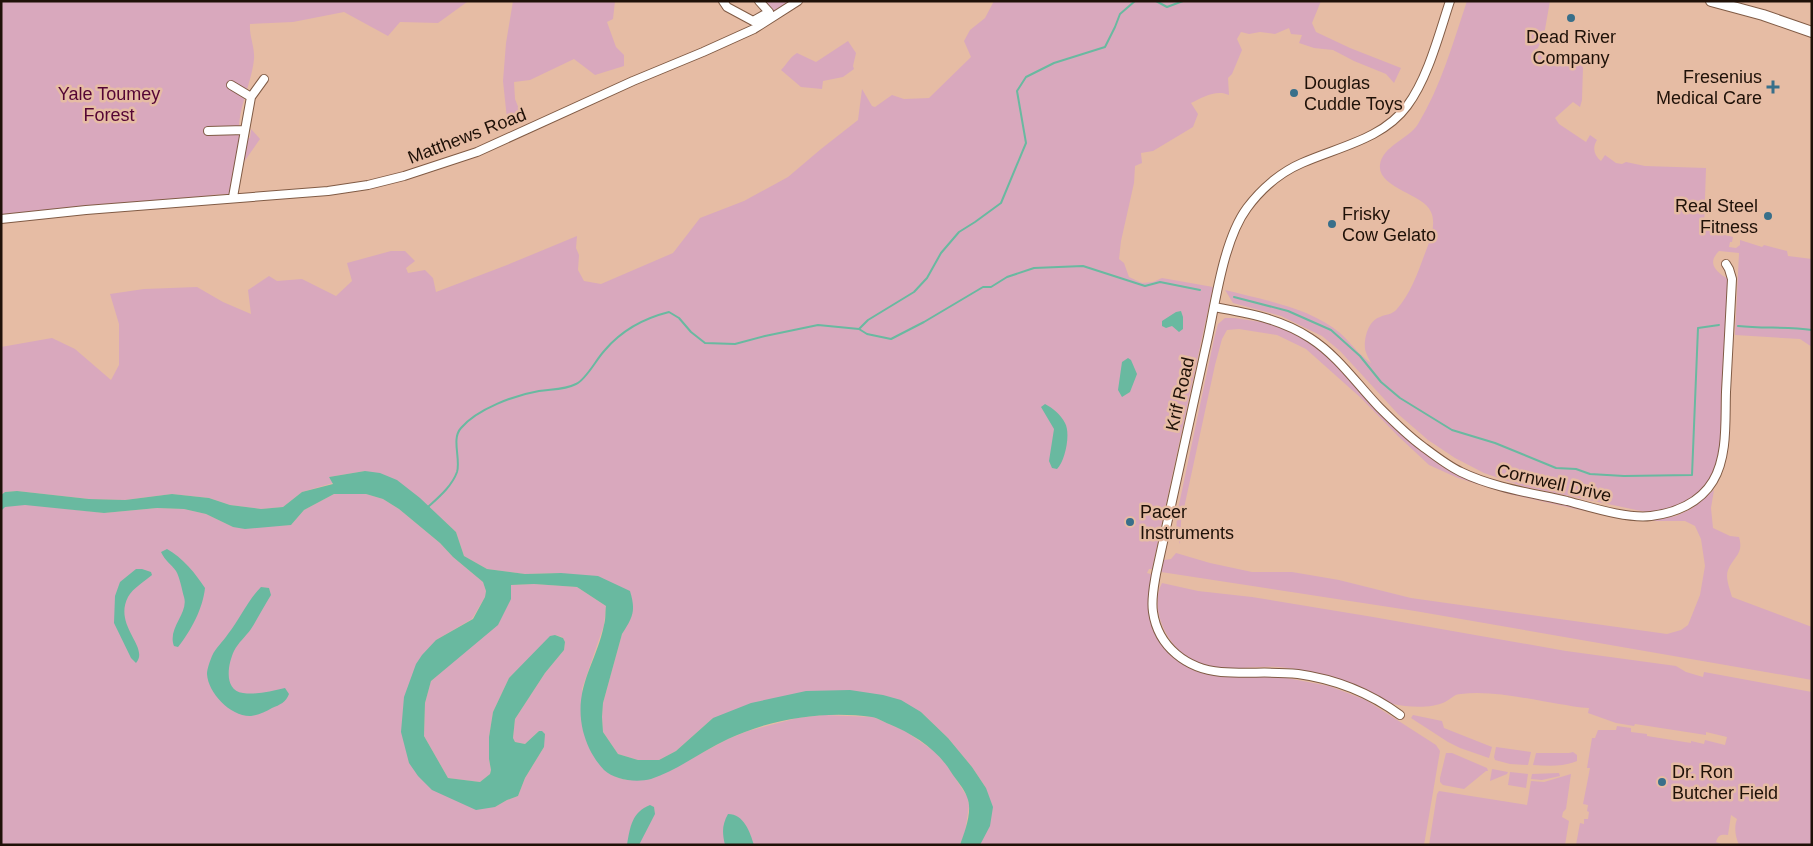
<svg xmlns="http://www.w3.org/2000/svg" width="1813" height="846" font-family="Arial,sans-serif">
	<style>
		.green { fill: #d9a8bd }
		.water { fill: #69b9a0 }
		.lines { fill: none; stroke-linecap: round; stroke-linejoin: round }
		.stream { stroke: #69b9a0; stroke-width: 2 }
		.minor-casing { stroke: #805b45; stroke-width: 10 }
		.major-casing { stroke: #805b45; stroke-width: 12 }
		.minor { stroke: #fff; stroke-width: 8 }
		.major { stroke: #fff; stroke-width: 10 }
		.poi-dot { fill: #386f8a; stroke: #e6bca4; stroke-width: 2 }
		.labels { text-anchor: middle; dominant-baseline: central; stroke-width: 5; stroke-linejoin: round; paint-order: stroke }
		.poi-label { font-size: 18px; fill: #1f1108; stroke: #e6bca4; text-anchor: start }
		.park-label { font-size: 18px; fill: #550534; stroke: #e6bca4 }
		.street-label { font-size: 18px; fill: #1f1108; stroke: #e6bca4 }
	</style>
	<rect width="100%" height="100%" fill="#e6bca4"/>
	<path class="green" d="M1,1h470l-4,1 -29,21 -38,-1 -12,14 -44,-24 -51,10 -43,2c-1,12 5,23 4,35 -2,24 -19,56 -14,78l10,1 1,-9 9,10 -28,40 -3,15 -18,1 -1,7 -209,15z
		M513,1h102l-2,18 -6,3 9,25 8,8v11l-29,9 -21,-16 -44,21 -16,2 1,17 6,15 -14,5 -4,-38 3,-38z
		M764,1h25l-15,11z
		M994,1h327l-9,22 4,9 34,16 51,20 -7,15 -8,-9 -32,-13 -21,-11 -19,-2 -15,-5 3,-8 -11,-1 -2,-6 -14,6 -15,-2 -11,2 -8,-2 -4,7 5,11 -10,24 -4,4 1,17c-12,-6 -27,2 -38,8l7,11 -5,13 -40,24 -12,2 1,10 -7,3 -1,17 -13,58 -2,18 5,4 5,14 13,6 11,-1 9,-4 51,9 -61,282h-3l-2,4 7,2 -4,35 2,17 10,18 10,12 23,14 22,4 65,2 47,9 37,14 70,45 4,6 -16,94h-444l4,-9 2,-48 -14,-21 -24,-29 -27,-26 -208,6 -37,33 -17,9h-21l-20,-6 -15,-22 -1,-15 1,-14 19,-69 8,-16 -69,-45 -36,1 -38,-5 -23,-13 -8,-24 -14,-13 -77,-48 -36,6 4,6 -31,9 -19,15 -22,2 -31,-4 -21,-7 -37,-4 -47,6 -36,-1 -72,-8 -12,1 -4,3v-148l51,-9 23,11 36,31 8,-15v-41l-9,-30 34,-5 53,-2 26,15 28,12 -3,-24 21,-14 8,5 25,-2 34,17 16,-15 -5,-18 44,-12h14l10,10 -9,7 2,5 17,-3 8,8 3,14 71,-27 70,-29 -1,12 3,7 -1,15 6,11 17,3 72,-31 27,-35 44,-17 44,-24 33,-28 37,-29 4,-31 10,17 3,1 17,-12 12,4 25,-1 42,-41 -7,-16 6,-11 15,-12z
		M1467,1h83l-6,34 -7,15 36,8 10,9 -1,33 -2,7 -7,-5 -18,16 4,6 27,18 4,-7 7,5c-5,8 -3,15 4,21l4,-6 11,8 6,1 4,-2 19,4 61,2 -2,61 29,8 -1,5h-2l-1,5 7,1 4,-3v-5l22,7 2,-2 23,6 1,5 24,3v88l-12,-8 -65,-4 4,-82 -20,-2c-13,13 -2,21 9,28 -1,29 -3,59 -4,88 -1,35 3,84 -16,115 -12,20 -40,30 -62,30l-124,-26 -38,-13 -29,-15 -27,-18 -30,-26 -58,-63 -18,-15 -41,-20 -48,-13 -8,-13c38,10 84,17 115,43 11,10 19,22 31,30 -2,-4 -5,-9 -6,-14 -1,-11 3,-28 15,-32 6,-3 12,-2 17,-8 13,-15 20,-34 27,-53 5,-13 13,-31 7,-44 -7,-18 -54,-24 -51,-47 2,-19 29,-26 38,-41 23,-38 35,-81 49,-123z
		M848,41l8,12 -3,13 1,3 -11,8 -20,4 -1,8 -21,-2 -20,-17c6,-6 9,-13 16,-17l19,9z
		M1225,318h10l38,6 38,18 26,22 106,98 82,34 103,22 27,2 21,-4 15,-7 23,-19 -3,18 2,20 17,8 9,1c5,17 -5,19 -11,33 -3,8 2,19 4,27l80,30v53l-397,-69 -254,-39 3,-12 7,-1 5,-6 34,10 42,9h40l47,8 72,18 256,36 14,-4 7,-5 12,-30 5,-29 -4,-27 -6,-13 -10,-5h-28l-30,-2 -51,-10 -67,-15 -51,-16 -29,-13 -31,-29 -37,-38 -55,-49 -29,-14 -38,-6 -12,1 -5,9 -7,26 -34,157 -1,22 -4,-10 1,-20 37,-175 4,-15z
		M334,494h32l17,5 16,10 41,34 13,14 30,25 3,9 -1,6 -13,22 -36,21 -27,123 86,44 12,-7 11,-4 7,-18 19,-31 -5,-16 -14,13 -10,-2 -2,-4 2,-19 30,-46 19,-23 1,-8 -3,-5 -7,-2 -46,43 -16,34 -4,25v22l2,11 -1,4 -10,8 -32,-4 -24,-42 1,-33 6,-22 30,-26 50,-70 23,-1 43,3 29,19 -2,19 -22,64 24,82 10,6 10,3 44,-10 58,-31 20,-8 49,-13 27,-3 49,2 32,14 29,20 13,14 21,33 1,8 -4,26 -5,13h-959v-334l3,-4 21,-3 79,9 53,-5 27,1 22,5 27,13 58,-2 13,-15z
		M1162,583l36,8 54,6 121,20 193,34 110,15 10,6 17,5 1,-5 108,20v153h-73c-4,-9 -5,-18 -2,-26l-6,-4 -3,20c-7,-1 -10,0 -12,7l8,3h-148l4,-22 4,1v-5h4l1,-7 -2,-1 1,-6 -5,-1 7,-36h-3l5,-30h3l3,-8h18l1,-4 14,2v4l16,2v2l44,7v-2l13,3 1,-4 20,5 2,-8 -21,-5v3l-71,-11 -1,2 -18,-3 -28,-10 1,-5c-10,0 -21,-3 -30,-4 -30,-5 -68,-14 -98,-10 -7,0 -10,5 -16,8 -15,7 -37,5 -53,2 -8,-2 -15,-9 -23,-12 -12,-5 -23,-11 -35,-15 -14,-4 -41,-9 -56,-10 -27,-2 -57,7 -83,-5 -26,-12 -47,-52 -33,-79z
		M1413,715l29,6 2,7 48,19 -3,11 -29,-10 -12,-6 -37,-24z
		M1496,747l35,5 -3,13 -18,-1 -15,-4 -1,-3z
		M1573,752l4,3v6c-14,6 -29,5 -44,4l3,-12h33z
		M1446,753h6l35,15 1,3h-2l-22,18 -21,-4 -3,-3v-4z
		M1492,769l16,3 -1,2 -17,7z
		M1510,772l18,2 -2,14 -18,-3z
		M1559,773l1,3 -18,4 -11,-1 1,-5z
		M1571,774l-5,35 -3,3 -1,5 7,4 -4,24h-136l8,-51 2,-3 88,14 4,-24 13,1z"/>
	<path class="water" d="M1181,311l2,6v12l-4,3 -7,-6 -6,2 -4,-2v-5l14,-9z
		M1128,358l3,2 6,14 -7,18 -8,5 -4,-7 4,-28z
		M1045,404c8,4 16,11 20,19 6,11 0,38 -8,46l-5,-1 -3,-7 5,-32 -13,-22z
		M365,471l15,2 17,7 23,18 36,34 8,24 23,13 38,5 36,-1 37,3 32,15c6,20 3,26 -8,43l-19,69 -1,14 1,15 15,22 20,6h21l17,-9 37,-33 38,-15 55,-12 44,-1 33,5 18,5 20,12 27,26 24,29 14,21 7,19 -3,19 -10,19h-20c5,-14 13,-34 7,-48 -3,-9 -11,-17 -16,-25 -14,-23 -38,-38 -62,-48 -5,-2 -11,-6 -17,-7 -48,-7 -101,2 -144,22 -26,12 -50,31 -77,40 -15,4 -36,1 -47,-9 -11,-12 -17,-24 -21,-39 -10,-43 13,-67 21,-106 2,-6 1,-13 2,-19l-29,-19 -43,-3 -23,1v14l-13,26 -67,56 -6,22 -1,33 24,42 32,4 10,-8 1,-4 -2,-11v-22l4,-25 16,-34 41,-42 5,-1 8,3 2,4 -1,8 -19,23 -30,46 -2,19 2,4 10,2 14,-13h3l3,3 -1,13 -19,31 -7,18 -11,4 -12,7 -19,3 -44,-20 -14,-14 -9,-13 -8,-31 3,-35 12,-33 6,-9 14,-15 37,-21 12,-22 1,-6 -3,-9 -30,-25 -13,-14 -41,-34 -16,-10 -17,-5h-32l-30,16 -13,15 -46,4 -12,-2 -27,-13 -22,-5 -27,-1 -53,5 -79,-8 -20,2 -4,4v-16l4,-3 12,-1 72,8 36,1 47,-6 37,4 21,7 31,4 22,-2 19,-15 31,-8 -4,-7z
		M167,549c15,8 29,25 38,39 -2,20 -14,43 -27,59l-4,-1c-7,-18 15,-33 10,-49 -2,-7 -4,-19 -8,-26 -5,-7 -11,-10 -15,-19z
		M136,569h6l9,3 1,3c-7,6 -19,13 -24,22 -15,29 22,50 8,66l-5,-5 -17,-35 1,-27 5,-14z
		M261,587l8,1 2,7c-7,11 -13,23 -20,34 -5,7 -13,14 -17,22 -6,13 -11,39 9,42 14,2 28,-2 42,-5l4,6c-3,8 -9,11 -17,14 -7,4 -13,7 -21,8 -20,1 -43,-23 -44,-42 0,-5 3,-13 5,-18 4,-9 11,-14 16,-22 12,-15 19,-33 33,-47z
		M650,805l4,2 1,7 -16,31h-12c3,-18 5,-33 23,-40z
		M728,814c16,0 22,18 26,31h-29c-3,-13 -3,-20 3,-31z"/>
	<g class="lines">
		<path class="stream" d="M1156,1l11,6 16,-6
			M1234,297l54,14 43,19 29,26 21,26 19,16 52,32 43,13 61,25 20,1 14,5 34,2 68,-1 6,-147 21,-3
			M1738,326c25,3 49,0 74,4
			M859,329l8,5 24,5 33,-17 59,-35h8l16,-10 27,-9 49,-2 62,20 15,-4 40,8
			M428,507c11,-10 24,-21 29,-35 4,-13 -6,-33 4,-44 16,-19 54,-33 78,-37 13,-2 25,-1 37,-7 10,-4 21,-26 29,-34 17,-20 40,-32 64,-38l10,6 12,14 14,11 30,1 30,-8 53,-11 41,4 9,-9 46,-28 13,-14 14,-25 18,-21 16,-10 26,-19 25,-60 -9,-52 9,-14 28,-14 51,-16 10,-20 5,-13 15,-13"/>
		<g class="minor-casing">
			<path id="minor" d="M723,1l4,6 26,14 16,-9 -10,-11
				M231,85l20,12
				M208,131l37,-1
				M233,197l18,-100 13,-18
				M1,219l85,-9 242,-19 40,-6 36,-9 73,-24 156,-71 70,-29 51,-23 44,-28
				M1214,307c34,6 67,12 96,31 28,18 46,45 69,69 13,13 28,28 43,39 12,9 26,20 39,26 33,16 71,21 106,29 23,6 60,18 84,15 24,-3 49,-13 62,-35 15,-25 12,-61 13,-89 2,-37 4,-75 6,-113l-3,-10 -3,-5
				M1400,715c-30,-22 -66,-36 -102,-41 -26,-3 -51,0 -77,-2 -34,-3 -63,-25 -68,-60 -2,-13 1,-26 3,-38 17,-79 34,-158 52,-237 8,-38 16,-98 39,-129 14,-19 34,-36 55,-45 36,-16 81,-24 105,-57 21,-28 32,-72 43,-105"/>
		</g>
		<g class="major-casing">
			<path id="major" d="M1711,1l52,14 49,17"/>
		</g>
		<use href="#minor" class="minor"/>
		<use href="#major" class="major"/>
	</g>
	<g class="poi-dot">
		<circle cx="1571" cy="18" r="5"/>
		<path d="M1770.5 79.5h5v5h5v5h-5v5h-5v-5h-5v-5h5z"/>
		<circle cx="1294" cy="93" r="5"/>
		<circle cx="1768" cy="216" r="5"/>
		<circle cx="1332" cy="224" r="5"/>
		<circle cx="1130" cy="522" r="5"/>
		<circle cx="1662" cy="782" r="5"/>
	</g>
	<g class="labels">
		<g class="poi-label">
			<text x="1571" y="37" text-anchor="middle">Dead River<tspan x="1571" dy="21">Company</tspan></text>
			<text x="1762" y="77" text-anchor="end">Fresenius<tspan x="1762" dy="21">Medical Care</tspan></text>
			<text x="1304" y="83">Douglas<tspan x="1304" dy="21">Cuddle Toys</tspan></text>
			<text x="1758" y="206" text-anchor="end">Real Steel<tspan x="1758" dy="21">Fitness</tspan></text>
			<text x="1342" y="214">Frisky<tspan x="1342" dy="21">Cow Gelato</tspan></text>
			<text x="1140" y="512">Pacer<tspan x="1140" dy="21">Instruments</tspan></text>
			<text x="1672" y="772">Dr. Ron<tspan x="1672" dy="21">Butcher Field</tspan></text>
		</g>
		<g class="park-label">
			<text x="109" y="94">Yale Toumey<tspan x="109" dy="21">Forest</tspan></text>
		</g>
		<g class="street-label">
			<text transform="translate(467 136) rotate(-21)">Matthews Road</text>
			<text transform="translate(1180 394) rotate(-77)">Krif Road</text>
			<text transform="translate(1554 483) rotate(13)">Cornwell Drive</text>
		</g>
	</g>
	<rect width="1813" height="846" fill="none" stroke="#1f1108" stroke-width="5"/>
</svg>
